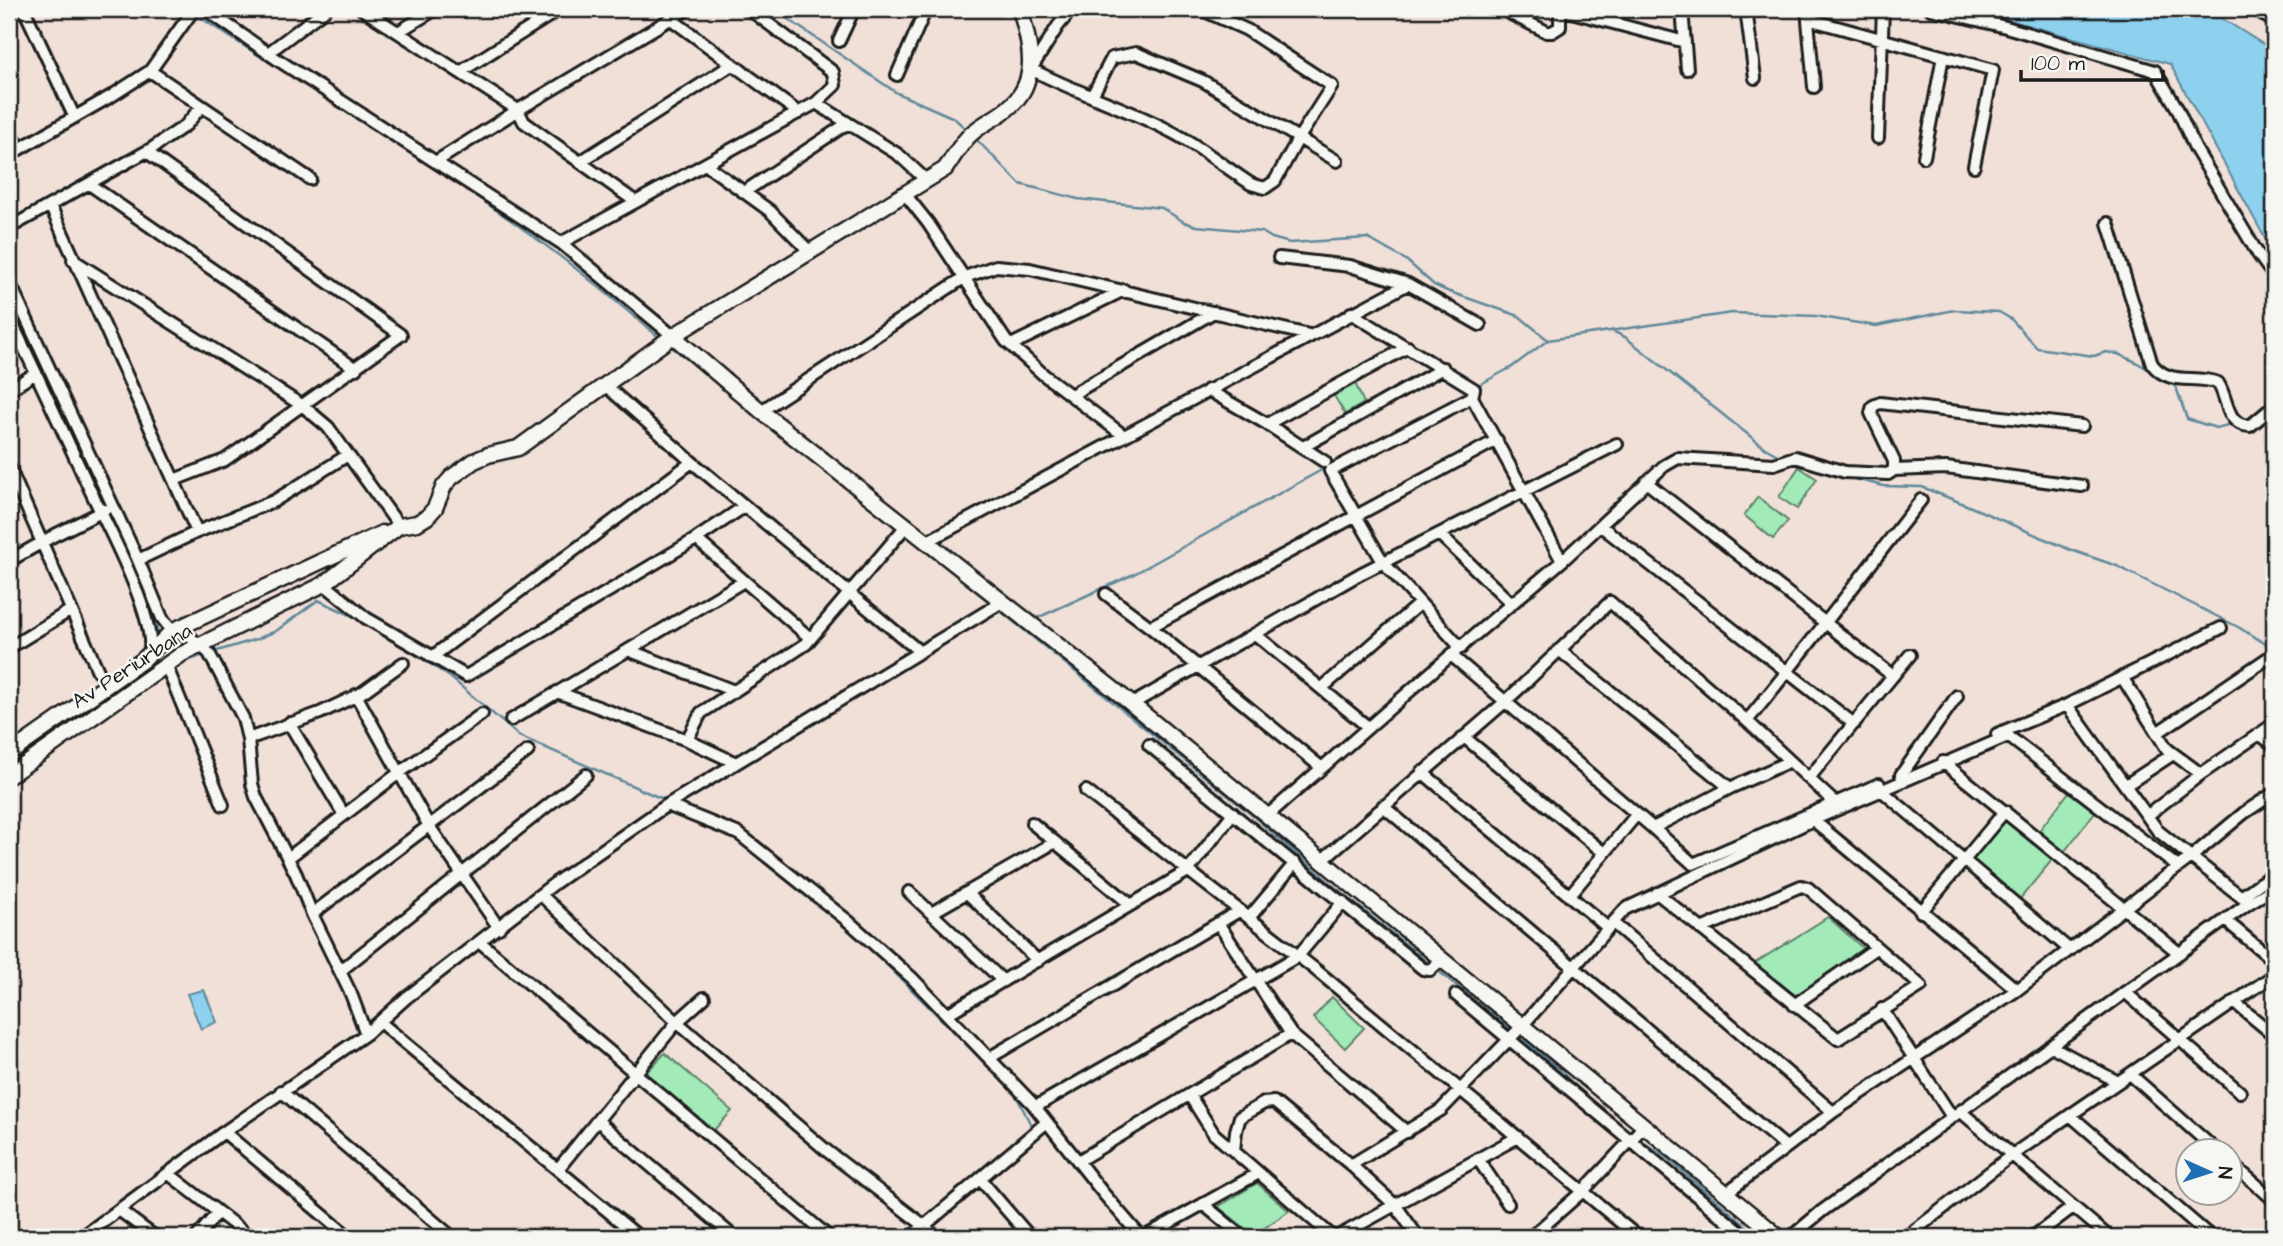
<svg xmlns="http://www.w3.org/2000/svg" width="2283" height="1246" font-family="'Architects Daughter',sans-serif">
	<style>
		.green { fill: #a2ebb9; stroke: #5f846a; stroke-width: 2 }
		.water { fill: #8dd1ee; stroke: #60899a; stroke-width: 2 }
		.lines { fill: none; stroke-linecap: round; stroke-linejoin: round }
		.stream { stroke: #60899a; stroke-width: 2.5 }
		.minor-casing { stroke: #1c1c1c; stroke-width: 16 }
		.tertiary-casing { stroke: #1c1c1c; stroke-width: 19 }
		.minor { stroke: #f6f6f2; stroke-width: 10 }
		.tertiary { stroke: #f6f6f2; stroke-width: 14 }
		.labels { text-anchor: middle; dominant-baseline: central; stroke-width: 5; stroke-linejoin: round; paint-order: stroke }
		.street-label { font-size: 21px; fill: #1c1c1c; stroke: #f6f6f2 }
	</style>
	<rect width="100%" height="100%" fill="#f1e0d8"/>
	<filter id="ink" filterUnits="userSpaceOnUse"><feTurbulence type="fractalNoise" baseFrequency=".0143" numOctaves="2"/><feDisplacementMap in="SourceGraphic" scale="14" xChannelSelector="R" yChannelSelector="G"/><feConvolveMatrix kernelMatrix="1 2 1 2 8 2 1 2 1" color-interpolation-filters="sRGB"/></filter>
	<g filter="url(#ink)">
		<path class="green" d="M1355,383l9,20 -19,11 -12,-20z
			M1799,467l18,12 -20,30 -18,-12z
			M1758,497l30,24 -15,18 -29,-24z
			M2069,792l26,20 -31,40 -26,-20z
			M2005,820l47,40 -33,40 -47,-39z
			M1828,917l38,34 -70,45 -41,-33z
			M1332,997l32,31 -19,20 -32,-30z
			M665,1053l67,58 -19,20 -68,-57z
			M1257,1183l32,28 -35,24 -36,-28z"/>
		<path class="water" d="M1968,9h239l67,42v204l-104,-191z
			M204,990l13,32 -16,7 -14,-35z"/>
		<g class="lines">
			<path class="stream" d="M773,9l124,84 57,25 13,12
				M195,14c120,80 247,153 362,240 36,27 69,56 103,84
				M974,137l46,47 58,15 84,9 22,14 12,4 66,6 10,6 18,5 77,-5 39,22 28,25 13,6 72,25 29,24
				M9,303l15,34
				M1612,331l13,6 140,111 18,10
				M668,344l61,48
				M2164,379l12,8 11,32 29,9 16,-4
				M1477,386l35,-19 36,-27 184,-27 84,3 60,10 78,-16 45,2 12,7 26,29 57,8 12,-4 12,2 18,8 20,12
				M1342,459l126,-68
				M1789,462l50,14
				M1846,477l38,9 38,1 42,17 107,46 46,16 121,61 36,22
				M887,519l11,9
				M903,532l90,73
				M135,574l25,63
				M998,609l248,201 90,78 95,77
				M1035,619l99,-45 193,-107
				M384,634l66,43 69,59 139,61 11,3
				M214,652l43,-13 19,-8 42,-31 39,18
				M181,663l23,-8
				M678,803l52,22
				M795,872l59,46 -1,2
				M865,943l144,144
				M1436,969l76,62
				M1518,1036l28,22 50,47
				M1014,1091l19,38
				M1637,1138l29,19 93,80"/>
			<g class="minor-casing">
				<path id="minor" d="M24,9l50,107
					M205,9l73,51 283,183 112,93
					M362,9l156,101 6,12 112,80
					M1072,9l-14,17 -27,43c45,24 94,38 139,62 28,14 55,36 81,53l14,4 10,-7 23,-42 34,-53 -85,-56 -47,-21
					M1501,9l46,23h5l8,-5v-18
					M1560,9l125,33
					M1682,9l5,60
					M1746,9l9,69
					M1807,9l7,78
					M1931,9l75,18 149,44 22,37 18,40 63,106 16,22
					M2256,9l18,13
					M671,19l128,94
					M1808,19l185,51 -19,96
					M398,32l38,-23
					M839,41l15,-32
					M268,53l58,-44
					M150,71l160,108
					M460,72l100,-63
					M897,75l29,-66
					M1092,96l20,-38 24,-5 67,28 134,80
					M816,103l83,52 27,25
					M9,128l10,21
					M1878,138l5,-129
					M147,152l254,183 -176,125 -51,20
					M9,155l104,-60 37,-24 44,-62
					M1924,157l19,-101
					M437,161l81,-51 169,-101
					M580,162l153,-98
					M705,164l65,47 41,42
					M89,184l267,185
					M744,192l104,-69
					M905,194l23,29 78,118 38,34 79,60
					M50,205l147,327
					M2108,223l44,141c18,23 42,10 66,19 11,17 7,42 32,43l24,-20
					M9,228l142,-79 35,-24 15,-18
					M561,243l255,-140 19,-18 -2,-13 -84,-63
					M1279,258l71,8 58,18 72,41
					M73,260l230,146 25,21 71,99
					M9,281l129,279 24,58 10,13 18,6 19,16 34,65 5,21 4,45 4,13 40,77 16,40 39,80 15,40
					M1351,313l123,76 -2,8 90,164
					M9,317c29,59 56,119 84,179 17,35 61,119 57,154
					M1011,345l113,-55
					M605,385l87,77 228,190
					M9,390l27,-17
					M1208,390l59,34 58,38
					M1071,395l143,-83
					M761,411l204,-134 31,-11 34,3 279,66
					M1267,424l141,-77
					M1303,447l140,-79
					M9,467l89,204
					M1894,470l52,-2 136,18
					M1646,482l247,194
					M1601,526l253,198
					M1439,534l73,70
					M696,539l114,99
					M926,542l482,-258
					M138,560l59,-28 77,-31 74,-46
					M9,561l46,-26 50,-25
					M324,584l42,34 100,58 230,-137 49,-33
					M1106,594l44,33 172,141
					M1150,627l347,-187
					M1255,634l113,93
					M9,648l62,-38
					M1461,648l-78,-86 -53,-91 142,-74
					M628,650l106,41
					M1559,650l171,138
					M1451,655l202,173 40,36 186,-80
					M432,657l260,-195
					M166,665l57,140
					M2122,677l45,72 34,25
					M1322,688l98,-85
					M557,692l130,48 49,23
					M356,695l73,131 70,102
					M1132,704l228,-130 257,-130
					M2067,705l91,126 91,72
					M511,720l233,-139
					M1747,721c60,-72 116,-148 174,-221
					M289,723l55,92
					M2157,733l117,-79
					M1997,734l70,-29 154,-77
					M2259,734l15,11
					M1464,737l140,116
					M248,739l72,-26 40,-19 43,-31
					M687,740l14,-27 105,-69 100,-118
					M1149,745l274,224 7,1 11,-10
					M1943,762l236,191
					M1422,772l186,156
					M1901,775l56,-79
					M1809,778l101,-123
					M2126,785l47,-31
					M1881,790l189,160
					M1086,791l230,179 322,267
					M667,805l72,29 109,87 64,57 120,125 71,90 38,44
					M1383,806l403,341
					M2148,815l53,-41 73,-50
					M1267,816l184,-161 111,-94 102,-95 14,-8 96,6 21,-7 50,15 43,2 6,-4v-9l-23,-48 2,-7 7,-3 202,23
					M1813,820l204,170
					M1032,823l99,82
					M1653,828l77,-40 60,-27
					M288,858l111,-85 83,-59
					M1321,861l184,-159 105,-100 137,119 87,81
					M909,892l94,89
					M967,893l71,68
					M1657,893l181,146 83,-53 -113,-98 -7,-2 -100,43
					M541,895l136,127 150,129 99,76 9,10
					M1569,896l68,-82
					M2241,897l33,-24
					M933,912l122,-70
					M1921,912l84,-101
					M312,914l216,-163
					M1249,918l46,-55
					M2225,920l49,41
					M1218,923l73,111 116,98
					M1613,923l220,189
					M480,942l349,295
					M340,971l246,-196
					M2125,992l115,100
					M1456,995l290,242
					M2234,1002l40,33
					M1794,1005l82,-57
					M1882,1009l70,108
					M947,1014l241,-143 45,-58
					M381,1023l258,214
					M2051,1046l67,36
					M989,1058l250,-147
					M2130,1074l88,78
					M281,1091l171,146
					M1190,1096l24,38 119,103
					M1035,1107l263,-151 45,-54
					M1960,1111l149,126
					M2070,1115l141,122
					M598,1121l136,116
					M224,1132l125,105
					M1234,1151l2,-20 4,-14 24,-14 10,-1 77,63 45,41 22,31
					M1478,1159l30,45
					M1078,1161l213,-127
					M2230,1162l44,38
					M1351,1165l90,-55 81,-84 103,-117 188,-89 195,-84 170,131
					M558,1169l119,-147 27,-24
					M169,1174l81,63
					M980,1179l50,58
					M1726,1193l107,-81 184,-122 173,-132 54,-45 30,-20
					M1203,1204l40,33
					M119,1210l36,27
					M82,1237l142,-105 142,-98 40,-36 149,-115 112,-78 335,-203
					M197,1237l17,-20
					M911,1237l136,-115
					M1144,1237l115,-64
					M1337,1237l181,-100
					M1531,1237l52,-46 61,-65
					M1791,1237l31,-26 427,-308 25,-15
					M1906,1237l106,-82 262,-180
					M2033,1237l40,-30"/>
			</g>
			<g class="tertiary-casing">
				<path id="tertiary" d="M673,336l88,75 356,281 662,545
					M9,754l134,-94 29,-29 210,-98
					M9,776l173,-122 142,-70 75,-58 18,-3 10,-6 8,-9 9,-22 8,-9 22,-16 14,-6 30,-7 155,-112 272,-167c9,-12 15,-25 26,-35 11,-10 25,-16 36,-25 34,-27 23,-64 13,-100"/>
			</g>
			<use href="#minor" class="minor"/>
			<use href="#tertiary" class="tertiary"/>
		</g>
	</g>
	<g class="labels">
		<g class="street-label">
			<text transform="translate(132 666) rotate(-33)">Av Periurbana</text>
		</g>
	</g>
	<rect width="2283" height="1246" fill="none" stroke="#f6f6f2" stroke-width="35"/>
	<rect x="18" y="18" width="2248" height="1211" fill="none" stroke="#1c1c1c" stroke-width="2.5" filter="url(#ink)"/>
	<g transform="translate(2209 1172) rotate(93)"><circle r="33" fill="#f6f6f2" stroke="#9f9f9c" stroke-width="2"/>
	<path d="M0-5L12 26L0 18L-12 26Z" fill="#1f6fb2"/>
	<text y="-10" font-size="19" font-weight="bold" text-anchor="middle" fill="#1c1c1c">N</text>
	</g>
	<path d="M2021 70v10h142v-10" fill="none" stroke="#1c1c1c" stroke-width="3.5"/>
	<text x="2031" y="70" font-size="21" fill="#1c1c1c" stroke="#f6f6f2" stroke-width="5" paint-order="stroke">100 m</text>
</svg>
